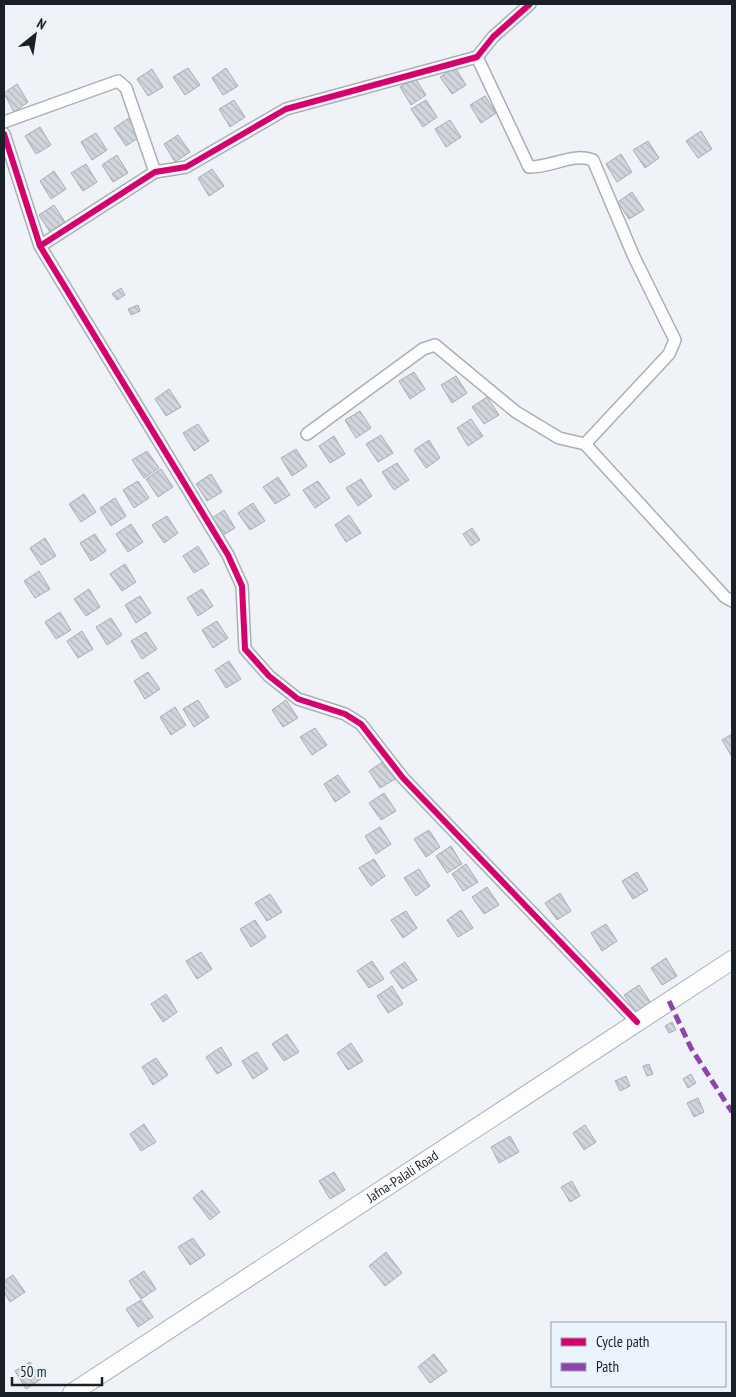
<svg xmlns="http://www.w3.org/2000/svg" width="736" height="1397" font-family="'PT Sans Narrow',sans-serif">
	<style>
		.building { fill: url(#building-back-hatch); stroke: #a9aeb4 }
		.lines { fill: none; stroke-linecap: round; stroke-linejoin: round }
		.street-casing { stroke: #aaafb5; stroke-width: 14 }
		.primary-casing { stroke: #aaafb5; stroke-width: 20 }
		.street { stroke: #fdfdfe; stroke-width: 11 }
		.primary { stroke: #fdfdfe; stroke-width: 18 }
		.quiet { stroke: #8e44ad; stroke-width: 5; stroke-dasharray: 10 5; stroke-linecap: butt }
		.cycleway-casing { stroke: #ebf3fc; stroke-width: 9 }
		.cycleway { stroke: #d6006c; stroke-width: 6 }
		.labels { text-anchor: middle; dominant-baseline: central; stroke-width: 4; stroke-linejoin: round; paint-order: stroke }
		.street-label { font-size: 14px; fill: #192028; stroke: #ebf3fc }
	</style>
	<defs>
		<pattern id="building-back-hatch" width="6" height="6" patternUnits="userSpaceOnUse" patternTransform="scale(1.25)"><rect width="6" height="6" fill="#d0d6dc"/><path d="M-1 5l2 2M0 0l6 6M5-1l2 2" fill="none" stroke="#b2b7bd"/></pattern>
	</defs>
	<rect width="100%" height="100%" fill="#eff3f8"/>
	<path class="building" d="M455,67l11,18 -14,9 -12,-17z
		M188,68l12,17 -15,10 -12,-18z
		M226,68l12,18 -15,9 -11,-17z
		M152,69l11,18 -15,9 -11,-17z
		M415,78l11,17 -15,10 -11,-18z
		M17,84l11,18 -14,10 -10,-19z
		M485,96l11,17 -15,10 -11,-18z
		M234,100l11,17 -15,10 -11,-18z
		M426,100l11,17 -14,10 -12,-18z
		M129,118l12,18 -15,10 -12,-18z
		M450,120l11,17 -15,10 -11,-18z
		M40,127l11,18 -15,9 -11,-18z
		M701,131l11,18 -14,9 -12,-17z
		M96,133l11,17 -15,10 -11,-18z
		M178,135l12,17 -15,10 -11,-18z
		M648,141l11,17 -14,10 -12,-18z
		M621,154l11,18 -15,10 -11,-18z
		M117,155l11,18 -15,9 -11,-17z
		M86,164l11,18 -14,9 -12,-18z
		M212,169l12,17 -15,10 -11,-18z
		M54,171l12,18 -15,10 -11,-18z
		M632,192l12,18 -15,9 -11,-17z
		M54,205l11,17 -15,10 -11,-17z
		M121,288l4,7 -8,5 -5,-6z
		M138,305l2,6 -9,4 -3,-6z
		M414,372l11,17 -15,10 -11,-18z
		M456,376l11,17 -15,10 -11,-18z
		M169,389l12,18 -15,9 -11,-17z
		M487,397l12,18 -15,9 -12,-17z
		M360,411l11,17 -15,10 -11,-18z
		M471,419l12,17 -15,10 -11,-18z
		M198,424l11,17 -15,10 -11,-18z
		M381,435l12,18 -15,9 -12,-18z
		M334,436l11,18 -15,9 -11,-17z
		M429,440l11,18 -14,10 -12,-18z
		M296,449l11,17 -15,10 -11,-18z
		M147,451l12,17 -15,10 -12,-18z
		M397,463l12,17 -15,10 -12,-18z
		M161,469l12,18 -15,10 -12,-18z
		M211,474l11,18 -15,9 -11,-17z
		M278,477l12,18 -15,9 -12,-17z
		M361,479l11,17 -14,10 -12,-18z
		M138,481l11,17 -15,10 -11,-18z
		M318,481l12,17 -15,10 -12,-18z
		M84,494l12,18 -15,10 -12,-18z
		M115,498l11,18 -15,10 -11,-18z
		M253,503l12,18 -15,9 -12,-17z
		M224,510l11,18 -15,9 -11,-17z
		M349,515l12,18 -15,9 -11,-17z
		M167,516l11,17 -14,10 -12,-18z
		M131,524l12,18 -15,10 -12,-18z
		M472,528l8,12 -9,6 -8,-12z
		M95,534l11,17 -15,10 -11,-18z
		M45,538l11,18 -15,9 -11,-17z
		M198,546l11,18 -15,9 -11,-17z
		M125,564l11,18 -14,9 -12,-17z
		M39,571l11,18 -15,9 -11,-17z
		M89,589l11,18 -14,9 -12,-17z
		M202,589l11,17 -15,10 -11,-18z
		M140,596l11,17 -15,10 -11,-18z
		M60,612l11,18 -15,9 -11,-17z
		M111,618l11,17 -15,10 -11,-18z
		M217,621l11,17 -15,10 -11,-18z
		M82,631l11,18 -15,9 -11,-17z
		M146,632l11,17 -15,10 -11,-18z
		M229,661l12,18 -15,9 -11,-18z
		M148,672l12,17 -15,10 -11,-18z
		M198,700l11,17 -15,10 -11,-18z
		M286,700l12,18 -15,9 -11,-17z
		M175,707l11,18 -15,10 -11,-18z
		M315,728l12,17 -15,10 -12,-18z
		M732,734v23l-10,-17z
		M384,761l11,18 -15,9 -11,-17z
		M338,775l12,17 -15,10 -11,-18z
		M384,793l12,18 -15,9 -12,-17z
		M380,827l11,17 -15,10 -11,-18z
		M429,830l11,17 -14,10 -12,-18z
		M451,846l11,18 -15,9 -11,-17z
		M374,859l11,17 -14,10 -12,-18z
		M466,864l12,18 -15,9 -11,-17z
		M419,869l11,17 -14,10 -12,-18z
		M637,872l11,18 -15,9 -11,-18z
		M487,887l12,18 -15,9 -12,-17z
		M560,893l11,18 -14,9 -12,-17z
		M270,894l12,18 -15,9 -12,-18z
		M461,910l12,18 -15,9 -11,-17z
		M406,911l11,17 -14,10 -12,-18z
		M255,920l11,17 -15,10 -11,-18z
		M606,924l11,17 -15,10 -11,-18z
		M201,952l11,17 -15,10 -11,-18z
		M666,958l11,18 -15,9 -11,-17z
		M372,961l12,18 -15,9 -12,-17z
		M405,962l12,18 -15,9 -12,-17z
		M639,985l12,18 -15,9 -12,-17z
		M392,986l11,18 -15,9 -11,-17z
		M166,994l11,18 -14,10 -12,-18z
		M672,1022l4,8 -7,3 -4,-7z
		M287,1034l12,18 -15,9 -12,-17z
		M351,1043l12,18 -15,9 -11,-17z
		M221,1047l11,18 -15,9 -11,-17z
		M257,1052l11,17 -15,10 -11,-18z
		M156,1058l12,17 -15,10 -11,-18z
		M649,1064l4,10 -6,2 -4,-10z
		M691,1074l5,9 -8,5 -5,-9z
		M626,1076l4,10 -10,5 -5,-10z
		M698,1098l6,14 -10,5 -7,-14z
		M144,1124l12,18 -15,9 -11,-17z
		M585,1125l11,17 -12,8 -11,-17z
		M510,1136l9,16 -20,11 -8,-16z
		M334,1172l11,18 -15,9 -11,-18z
		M572,1181l8,15 -10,6 -9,-15z
		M202,1190l18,22 -10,8 -17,-22z
		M193,1238l12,17 -15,10 -12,-18z
		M386,1252l16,21 -17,13 -16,-20z
		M144,1271l12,18 -15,10 -12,-18z
		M13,1275l12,17 -15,10 -6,-10v-11z
		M141,1300l12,17 -15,10 -12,-18z
		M434,1354l13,17 -17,12 -12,-16z
		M30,1362l11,17 -15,10 -11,-18z"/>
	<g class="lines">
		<g class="street-casing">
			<path id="street" d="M477,57l52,110c21,1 45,-15 64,-7l41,97 41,83 -6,14 -84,90
				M4,122l114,-41 8,7 29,84
				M4,134l36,112 188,309 14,31 3,63 24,27 29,23 47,15 16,10 42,54 234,244
				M40,246l115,-74 31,-5 100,-58 191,-52 16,-20 37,-33
				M307,434l116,-85 12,-4 81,67 43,26 26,6 140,153 7,4"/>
		</g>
		<g class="primary-casing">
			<g id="primary">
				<path id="s1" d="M72,1393l660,-433"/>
			</g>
		</g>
		<use href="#street" class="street"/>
		<use href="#primary" class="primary"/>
		<path class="quiet" d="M669,1001l22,47 41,64"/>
		<g class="cycleway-casing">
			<path id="cycleway" d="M4,134l36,112 188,309 14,31 3,63 24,27 29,23 47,15 16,10 42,54 234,244
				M40,246l115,-74 31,-5 100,-58 191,-52 16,-20 37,-33"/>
		</g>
		<use href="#cycleway" class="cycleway"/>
	</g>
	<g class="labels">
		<g class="street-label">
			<text stroke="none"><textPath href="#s1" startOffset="395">Jafna-Palali Road</textPath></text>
		</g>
	</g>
	<rect width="736" height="1397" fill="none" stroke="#192028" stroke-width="10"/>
	<rect x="551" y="1322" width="175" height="65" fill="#ebf3fc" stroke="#979fa7"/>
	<rect x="561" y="1338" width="25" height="8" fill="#d6006c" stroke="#979fa7"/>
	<text x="596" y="1347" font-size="15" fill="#192028">Cycle path</text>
	<rect x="561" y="1363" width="25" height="8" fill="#8e44ad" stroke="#979fa7"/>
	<text x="596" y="1372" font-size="15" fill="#192028">Path</text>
	<g transform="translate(35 35) rotate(30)" stroke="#ebf3fc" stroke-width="4" paint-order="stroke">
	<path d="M0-4L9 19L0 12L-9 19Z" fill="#192028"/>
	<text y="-8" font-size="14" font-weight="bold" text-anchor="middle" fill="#192028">N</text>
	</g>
	<path d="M12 1377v8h90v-8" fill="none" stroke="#192028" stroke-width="2.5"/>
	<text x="20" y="1377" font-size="15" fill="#192028" stroke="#ebf3fc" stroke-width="4" paint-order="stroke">50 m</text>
</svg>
